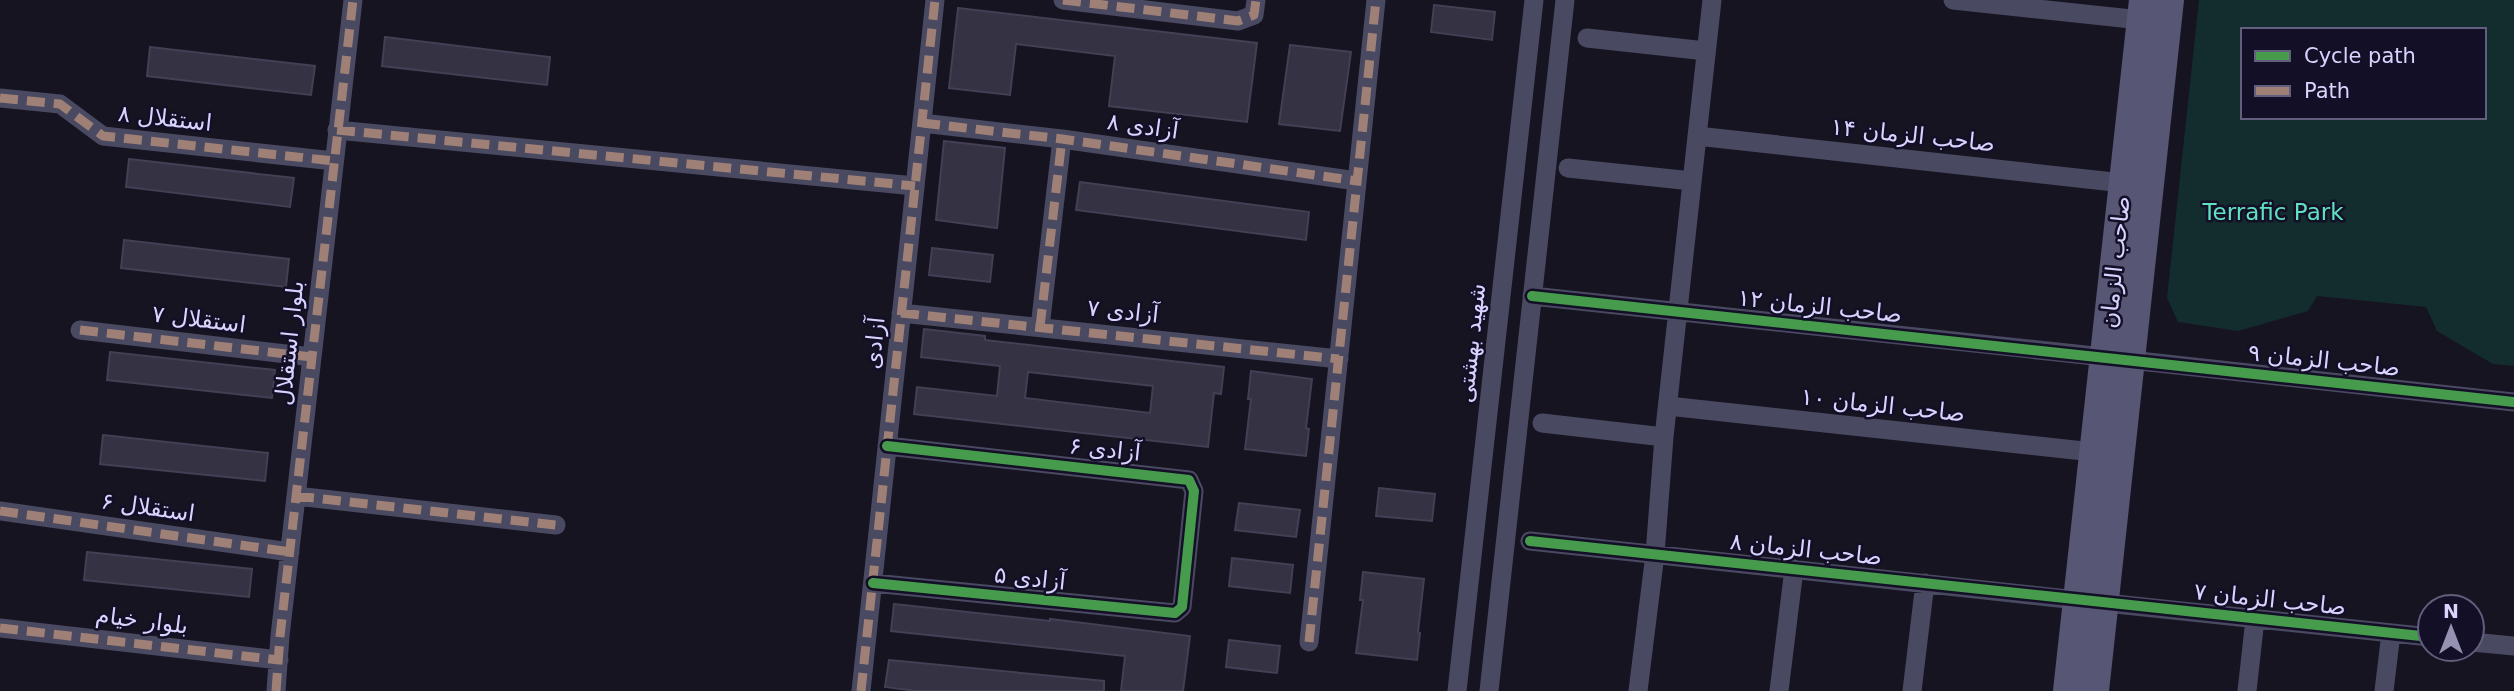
<svg xmlns="http://www.w3.org/2000/svg" width="2514" height="691" font-family="'DejaVu Sans','Noto Naskh Arabic',sans-serif">
	<style>
		.green { fill: #132c2d; fill-rule: evenodd }
		.building { fill: #343243; stroke: #433f54; stroke-width: 2; fill-rule: evenodd }
		.lines { fill: none; stroke-linecap: round; stroke-linejoin: round }
		.street { stroke: #4a4962; stroke-width: 19 }
		.secondary { stroke: #575674; stroke-width: 28 }
		.quiet { stroke: #9e8076; stroke-width: 9; stroke-dasharray: 18 9; stroke-linecap: butt }
		.cycleway-casing { stroke: #130f26; stroke-width: 15 }
		.cycleway { stroke: #469c4c; stroke-width: 10 }
		.labels { text-anchor: middle; dominant-baseline: central; stroke-width: 5; stroke-linejoin: round; paint-order: stroke }
		.street-label { font-size: 23px; fill: #d9d4ff; stroke: #130f26 }
		.park-label { font-size: 23px; fill: #5fe0c0; stroke: #130f26 }
	</style>
	<rect width="100%" height="100%" fill="#161421"/>
	<path class="green" d="M2199,0h315v366l-21,-2 -56,-33 -11,-24 -109,-11 -9,15 -70,20 -60,-9 -11,-24zM2243,30h241v87h-241z"/>
	<path class="building" d="M1434,5l61,7 -3,28 -61,-8z
		M958,8l299,35 -10,79 -138,-16 6,-50 -99,-12 -6,51 -61,-7z
		M385,37l165,20 -3,28 -165,-19z
		M1290,45l61,7 -11,79 -61,-7z
		M150,47l165,19 -4,29 -164,-19z
		M944,141l61,7 -8,80 -61,-8z
		M129,159l165,19 -4,29 -164,-20z
		M1080,182l229,30 -3,28 -230,-30z
		M124,240l165,19 -3,28 -165,-19z
		M932,248l61,7 -3,27 -61,-7z
		M924,329l61,7v4l239,27 -3,27 -7,-1 -6,54 -294,-33 3,-27 80,9 3,-30 -79,-9zM1028,372l125,14 -3,27 -125,-15z
		M110,352l165,18 -3,28 -165,-18z
		M1251,371l61,8 -6,49 3,1 -3,27 -61,-7 6,-50h-3z
		M103,435l165,18 -3,28 -165,-17z
		M1379,488l56,6 -3,27 -56,-5z
		M1239,503l61,7 -4,27 -61,-7z
		M87,552l165,17 -3,28 -165,-17z
		M1232,558l61,7 -3,28 -61,-7z
		M1363,572l61,7 -6,53 2,1 -3,27 -61,-7 7,-53h-3z
		M894,604l156,17v-2l140,17 -7,55h-62l4,-35 -234,-25z
		M1229,640l51,6 -3,27 -51,-6z
		M889,660l215,21v10h-188l-31,-4z"/>
	<g class="lines">
		<path class="street" d="M1063,0l175,21 16,-6 2,-15
			M1953,0l188,20
			M1587,38l119,13
			M0,98l60,6 43,32 231,25
			M922,123l140,16 295,42
			M337,130l578,56
			M1697,136l426,47
			M1568,168l124,13
			M1532,296l572,61
			M901,313l438,46
			M1040,327l22,-188
			M80,330l232,27
			M2130,360l384,42
			M1668,406l425,46
			M1542,423l122,14
			M296,496l260,29
			M0,511l290,41
			M1530,541l547,59
			M873,583l302,30 7,-6 12,-116 -5,-11 -302,-34
			M2106,603l324,34
			M0,628l279,32
			M1309,642l67,-642
			M2472,642l42,4
			M276,691l4,-55 73,-636
			M861,691l74,-691
			M1457,691l77,-691
			M1489,691l76,-691
			M1638,691l17,-137 9,-117 48,-437
			M1779,691l15,-122
			M1912,691l13,-108
			M2247,691l8,-72
			M2384,691l7,-58"/>
		<path class="secondary" d="M2067,691l76,-691
			M2095,691l75,-691"/>
		<path class="quiet" d="M1063,0l175,21 16,-6 2,-15
			M0,98l60,6 43,32 231,25
			M922,123l140,16 295,42
			M337,130l578,56
			M901,313l438,46
			M1040,327l22,-188
			M80,330l232,27
			M296,496l260,29
			M0,511l290,41
			M0,628l279,32
			M1309,642l67,-642
			M276,691l4,-55 73,-636
			M861,691l74,-691"/>
		<g class="cycleway-casing">
			<path id="cycleway" d="M1532,296l982,106
				M1530,541l900,96
				M873,583l302,30 7,-6 12,-116 -5,-11 -302,-34"/>
		</g>
		<use href="#cycleway" class="cycleway"/>
	</g>
	<g class="labels">
		<g class="street-label">
			<text transform="translate(165 118) rotate(6)">استقلال ۸</text>
			<text transform="translate(1143 126) rotate(8)">آزادی ۸</text>
			<text transform="translate(1913 135) rotate(6)">صاحب الزمان ۱۴</text>
			<text transform="translate(2115 262) rotate(-84)">صاحب الزمان</text>
			<text transform="translate(1820 306) rotate(6)">صاحب الزمان ۱۲</text>
			<text transform="translate(1123 311) rotate(6)">آزادی ۷</text>
			<text transform="translate(199 319) rotate(7)">استقلال ۷</text>
			<text transform="translate(289 343) rotate(-84)">بلوار استقلال</text>
			<text transform="translate(874 343) rotate(-84)">آزادی</text>
			<text transform="translate(1471 343) rotate(-84)">شهید بهشتی</text>
			<text transform="translate(2324 360) rotate(6)">صاحب الزمان ۹</text>
			<text transform="translate(1883 405) rotate(6)">صاحب الزمان ۱۰</text>
			<text transform="translate(1105 449) rotate(6)">آزادی ۶</text>
			<text transform="translate(148 507) rotate(8)">استقلال ۶</text>
			<text transform="translate(1806 549) rotate(6)">صاحب الزمان ۸</text>
			<text transform="translate(1030 578) rotate(6)">آزادی ۵</text>
			<text transform="translate(2270 599) rotate(6)">صاحب الزمان ۷</text>
			<text transform="translate(142 620) rotate(7)">بلوار خیام</text>
		</g>
		<g class="park-label">
			<text x="2273" y="212">Terrafic Park</text>
		</g>
	</g>
	<rect x="2241" y="28" width="245" height="91" fill="#130f26" stroke="#625e7d" stroke-width="2"/>
	<rect x="2255" y="51" width="35" height="10" fill="#469c4c" stroke="#625e7d" stroke-width="2"/>
	<text x="2304" y="63" font-size="21" fill="#d9d4ff">Cycle path</text>
	<rect x="2255" y="86" width="35" height="10" fill="#9e8076" stroke="#625e7d" stroke-width="2"/>
	<text x="2304" y="98" font-size="21" fill="#d9d4ff">Path</text>
	<g transform="translate(2451 628)"><circle r="33" fill="#130f26" stroke="#625e7d" stroke-width="2"/>
	<path d="M0-5L12 26L0 18L-12 26Z" fill="#9591b1"/>
	<text y="-10" font-size="19" font-weight="bold" text-anchor="middle" fill="#d9d4ff">N</text>
	</g>
</svg>
